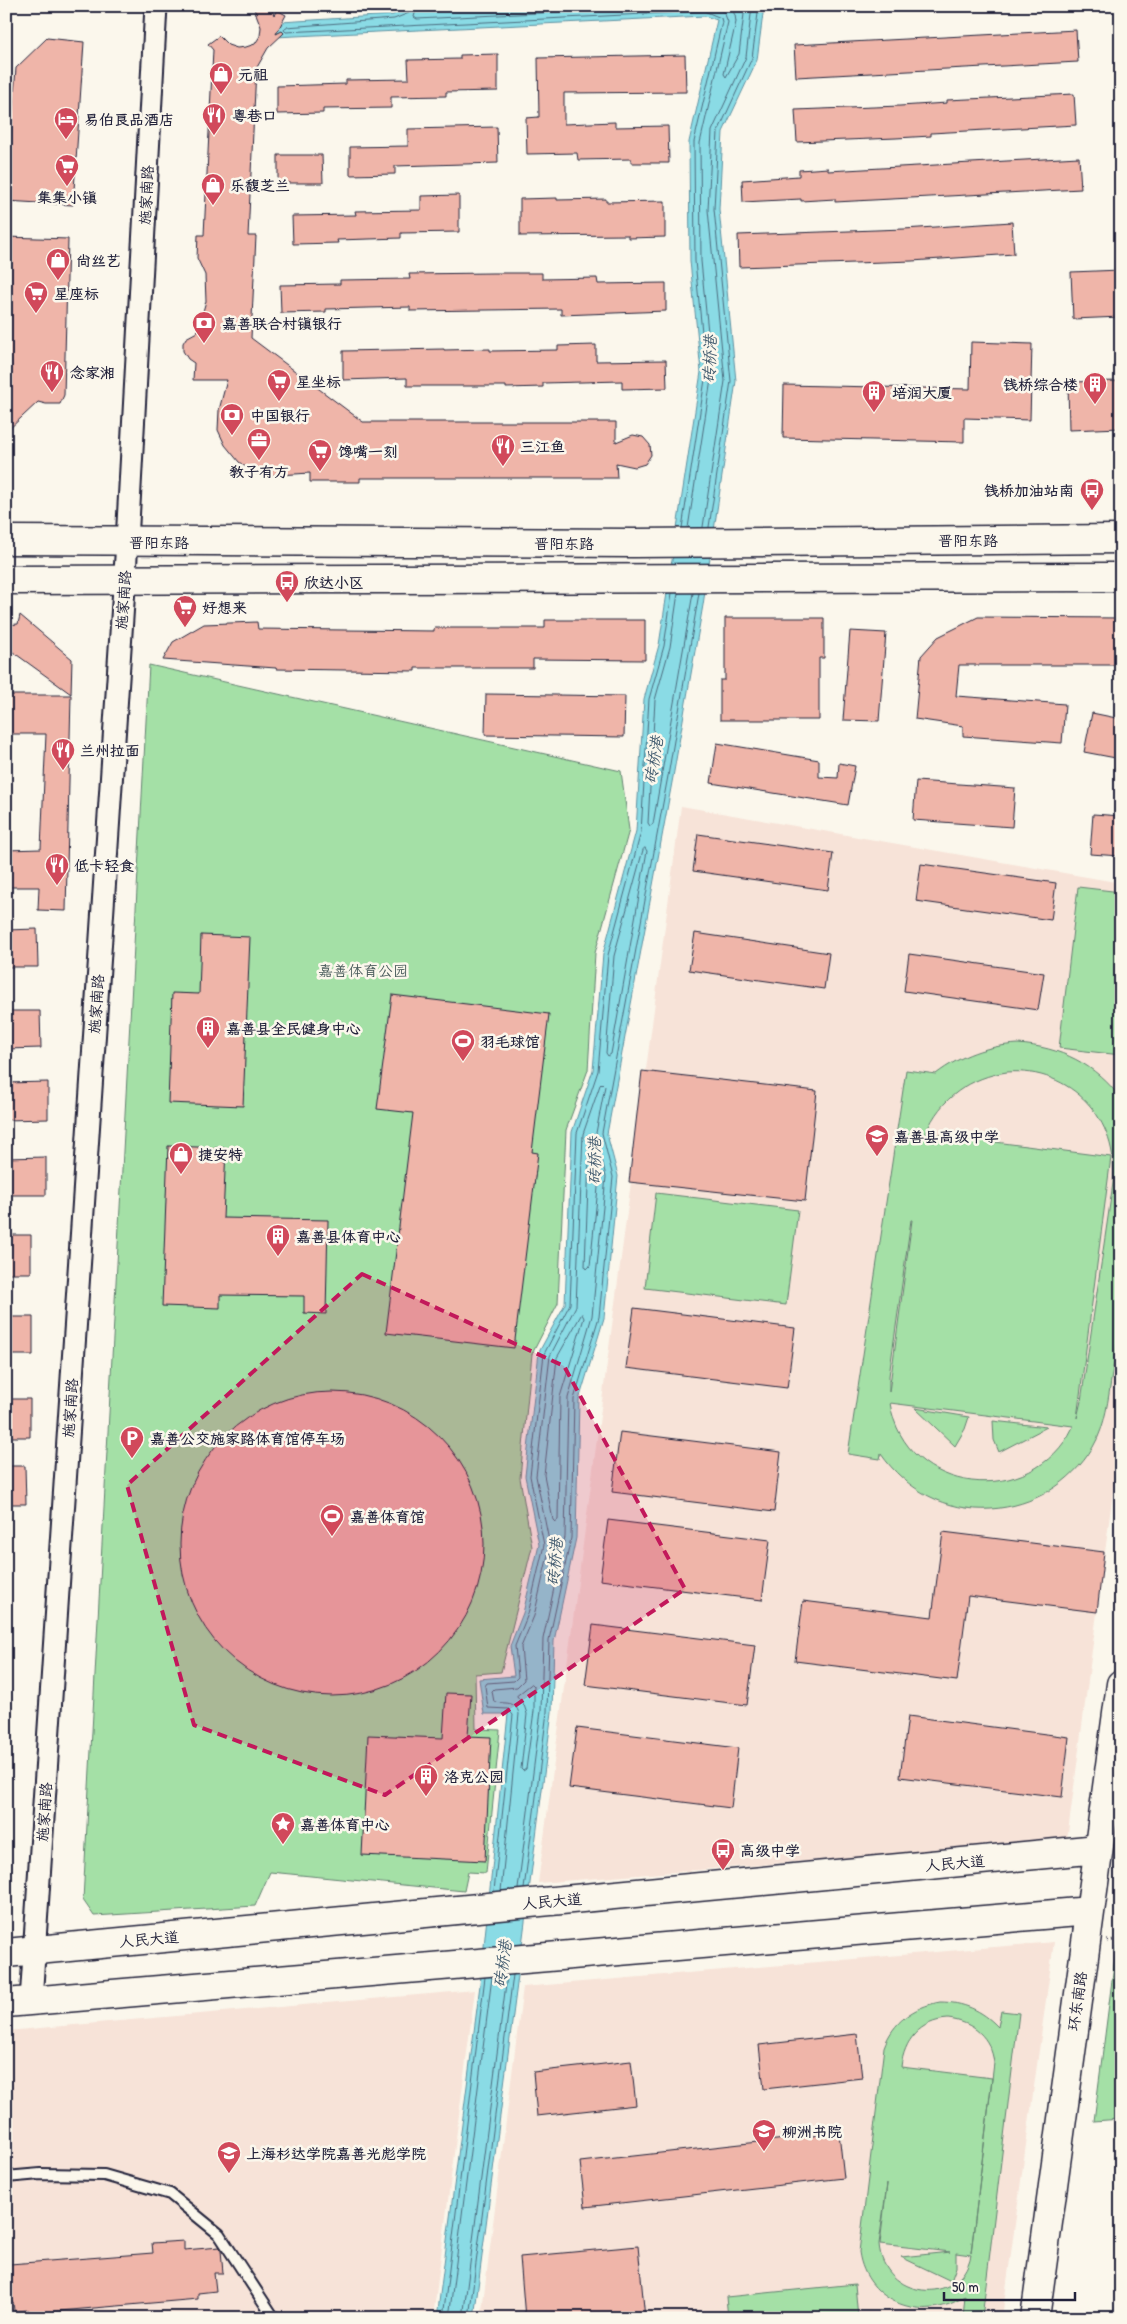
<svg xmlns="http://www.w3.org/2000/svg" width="1127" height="2324" font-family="'Patrick Hand','LXGW WenKai TC',sans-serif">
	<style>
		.built { fill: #f7e3d8 }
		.green { fill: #a4e0a6; stroke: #638170; fill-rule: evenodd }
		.water { fill: #8adbe5; stroke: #6091a1 }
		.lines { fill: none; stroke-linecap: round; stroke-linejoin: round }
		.shore { stroke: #4c6c7f; stroke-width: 1 }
		.building { fill: #efb5a9; stroke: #22223b }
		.lane-casing { stroke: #22223b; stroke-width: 14 }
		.street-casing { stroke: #22223b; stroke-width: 25 }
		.secondary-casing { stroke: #22223b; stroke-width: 31 }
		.path { stroke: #22223b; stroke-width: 3; stroke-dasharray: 1 4; stroke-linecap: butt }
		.lane { stroke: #fbf7ec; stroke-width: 10 }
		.street { stroke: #fbf7ec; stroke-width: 21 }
		.secondary { stroke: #fbf7ec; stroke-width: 28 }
		.marked { fill: #c2185b; fill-opacity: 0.2; stroke: #c2185b; stroke-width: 4; stroke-dasharray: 10 6; stroke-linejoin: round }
		.labels { text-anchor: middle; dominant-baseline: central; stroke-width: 5; stroke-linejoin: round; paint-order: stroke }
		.poi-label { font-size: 15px; font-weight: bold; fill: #22223b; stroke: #fbf7ec; text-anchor: start }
		.street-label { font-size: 15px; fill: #22223b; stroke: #fbf7ec }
		.park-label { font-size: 15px; fill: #495b5b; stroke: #fbf7ec }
		.water-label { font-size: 16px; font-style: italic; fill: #415a6e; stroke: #fbf7ec }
	</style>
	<rect width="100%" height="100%" fill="#fbf7ec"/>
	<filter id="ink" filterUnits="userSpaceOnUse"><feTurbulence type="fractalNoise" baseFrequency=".02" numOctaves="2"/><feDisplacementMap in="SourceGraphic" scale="10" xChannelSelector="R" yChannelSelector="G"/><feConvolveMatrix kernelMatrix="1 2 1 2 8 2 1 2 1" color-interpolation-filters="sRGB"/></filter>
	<g filter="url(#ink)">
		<path class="built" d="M681,806l440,77v548l-54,409 -529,43z
			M1054,1942l-52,376h-521l42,-331z
			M475,1990l-42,328h-427v-287z"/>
		<path class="green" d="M149,665l472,106 8,59 -34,123 -7,117 -22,60 -8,173 -26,51 -12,124 12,69 -31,125 -26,2 1,55 24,1 -14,143 -18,-1 -4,19 -194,-19 -15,34 -161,10 -11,-16z
			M1078,887l43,5v163l-62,-7z
			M1018,1044c42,3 78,20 103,55 0,48 0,96 0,144 0,24 1,48 0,72 -1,19 -6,40 -9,59 -4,25 -6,51 -19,73 -22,37 -60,59 -102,62 -44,3 -85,-19 -110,-55l-1,5 -32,-5 58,-384 30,4c25,-19 51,-28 82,-30zM1007,1072c64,-5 113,48 106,111l-32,218 -4,17 34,-261 -185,-24c14,-35 45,-56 81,-61zM911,1220h1l-23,172v-16zM890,1403l183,23v1c-40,83 -169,69 -183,-24z
			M656,1193l142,17 -12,95 -141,-17z
			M915,1408l54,9 -4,12 -10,17z
			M993,1421l54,6 -48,25 -5,-12z
			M1121,1910v209l-27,2z
			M940,2002c23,0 42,8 58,25l3,-16 18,2 -37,305h-19l2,-22c-41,28 -99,7 -106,-44l25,-205c9,-25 29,-40 56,-45zM948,2019c25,3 43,18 46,44l-23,190 21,-175 -91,-11c3,-27 19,-46 47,-48zM887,2184l-7,60 70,8 -49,5 50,24 5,-14v-14l15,2c-11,53 -88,44 -92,-11z
			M855,2284l3,34h-130l-2,-21z"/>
		<path class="water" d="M432,6h332l-7,54 -34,72 -4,77 17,172 -33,224 -30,172 -66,357 11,42 -14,142 -25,82 -3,138 -22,103 -2,71 -78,606h-37l43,-333 28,-271h-24l-5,-35 35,-3 -4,-30 13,-33 16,-68 -14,-69 14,-124 26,-48 7,-172 21,-62 10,-116 33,-123 8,-132 15,-54 42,-273 -11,-111 -1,-119 28,-122 -12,-4 -430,21 6,-15 112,-7 10,-6z"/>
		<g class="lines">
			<path class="shore" d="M411,6l-2,7 -15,6 -108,8 -2,3 2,2 418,-21 17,7 1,4 -28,120 1,119 11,112 -24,155
				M417,6l-3,11 3,2 262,-13
				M425,6l2,5 100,-5
				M730,6l5,9 1,7 -12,52 2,3 13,-23 6,-48
				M703,527l22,-146 -17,-171 4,-79 34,-74 6,-51
				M709,527l22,-146 -17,-172 4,-77 34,-74 7,-52
				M688,528l24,-155 -11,-112 -1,-118 28,-121 -4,-10 -13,-6
				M678,593l-8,54 -15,53 -7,123 2,3 3,-2 40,-231
				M645,848l2,3 -36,203 -3,2 -2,-3 8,-97 29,-106z
				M592,1157l7,21 -9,88 -3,3 -2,-3 4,-107z
				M582,1314l2,4 -24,79 -2,123 -3,2 -2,-2 -9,-45 13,-117z
				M532,1684l2,2v25l-8,58 -3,2 -2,-2 6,-55 -3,-9 -7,-9z
				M524,1889l23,-177 2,-72 22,-102 3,-139 25,-82 14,-140 -11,-44 66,-357 31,-183
				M494,1891l19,-176 -5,-6 -20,-1 -3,-22 2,-3 27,-2 4,-4 -3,-31 13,-32 16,-69 -14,-69 14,-122 26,-50 7,-171 21,-62 10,-116 33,-123 8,-133 15,-53 8,-53
				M501,1891l18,-177c-3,-14 -14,-10 -25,-12l-2,-11 2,-2 23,-2 7,-7 -3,-33 13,-31 16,-70 -14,-70 14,-120 26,-50 7,-172 17,-49 2,-2 3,3 -9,47 10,44 -14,139 -24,82 -3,139 -22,102 -2,72 -23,178
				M443,2318l42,-341
				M449,2318l43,-341
				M463,2318l44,-342
				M469,2318l44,-343"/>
		</g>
		<path class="building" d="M253,6h17l4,9 3,-5 9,5 -10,19 6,-3 2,2 -16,15 -12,21 -8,167h8l-5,102 112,84h253v20l17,-7 10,2 7,8 1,10 -6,9 -10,3 -19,-4 1,15h-257v4h-50v-9l-46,3 -10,-3 -15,-11 -14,-17 -7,-15 1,-20 8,-30h-34l1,-17 -6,-4 -5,-8v-8l3,-5 11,-6 9,-31 -1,-26 -8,-17 1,-23h6l9,-185 -5,-6 11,-8 9,9 9,3 9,-1 9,-3 5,-8 1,-9z
			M1076,30l2,32 -282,15 -2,-32z
			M47,38l37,4 -11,163 -67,-4 10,-133z
			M498,54v37l-52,1v4l-55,1v11l-68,1v4l-46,1v-28l69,-2v-4l63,-1 -1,-19 52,-1v-4z
			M685,55l1,37 -122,1v31l51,-2v5l53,-1 1,37h-38v-4l-53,1 -1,-7 -50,1 -1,-36 13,-1 -1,-59z
			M1074,94l2,31 -145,8v3l-35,2 -99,4 -2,-32 105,-4 47,-3v-3z
			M497,127l1,36 -103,3v8l-45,1v-28l58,-1v-17z
			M278,155h44l1,28h-45z
			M1079,157l2,32 -246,13v-3l-34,2v-2l-58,3 -1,-22 57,-4v-6l29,-2v3z
			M459,195v37l-58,1v5l-64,2 1,3 -45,1 -1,-28 64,-1 -1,-4 66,-1v-14z
			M557,198v2l49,-1v3l59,-1v36l-37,1v-3l-108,1v-37z
			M1012,222l2,32 -102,7 -173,6 -1,-32 166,-6z
			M6,237l62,2 -4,156 -4,9h-14l-8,-2 -32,30z
			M1121,270v47l-48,2 -2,-47z
			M492,273h50v6l55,-1 1,6 68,-1v28l-105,4v-6l-151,2v-4l-84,2v3l-45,1 -1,-28 60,-1v-4l70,-1 -1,-5z
			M971,342l61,2 -2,76 -66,-2v24l-181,-4 1,-53 186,4z
			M596,345v16l70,-1 1,28 -45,1v-8l-79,2v4l-37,1v-2h-99v-8l-64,2v-29l101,-2v1l46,-1v2l68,-1v-4z
			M1121,381v47l-52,2 -1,-48z
			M20,615l52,44 -1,35 -65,-47v-22l12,-1z
			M978,617l143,1v47h-162l-3,31 109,8 -3,39 -99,-7v-10l-48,-7 6,-63 17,-19z
			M725,618h99v40h-5v62h-99v-40h5z
			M545,620h100v40l-112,-1v9h-118v3l-139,-2v-1l-113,-8 10,-18 31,-18 53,-2 1,7 176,2v-3h111z
			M850,631l36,2 -7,88 -36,-1z
			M486,694l139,2 -1,41 -139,-2z
			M6,695h65l-5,216 -28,-1 1,-23h-33v-37l35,-1 5,-115h-40z
			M1092,713l29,6v40l-37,-7z
			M717,743l102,17v17l19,1 1,-15 16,3 -7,39 -137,-22z
			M916,781l99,7 -3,39 -99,-7z
			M1093,814l28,2v40l-31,-2z
			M698,834l135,19 -5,37 -135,-19z
			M921,864l135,19 -5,37 -135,-19z
			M37,929l1,38h-32v-37z
			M695,933l134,20 -5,36 -135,-19z
			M201,935l49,2 -7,169 -75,-3 4,-110 27,1z
			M909,954l135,19 -6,37 -134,-19z
			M392,995l157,19 -17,138 6,1 -24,195 -128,-15 27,-220 -36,-4z
			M6,1011h34l1,37 -35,1z
			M642,1071l175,20 -12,110 -176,-19z
			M48,1082v37l-42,1v-37z
			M168,1146l58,2 -3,70 105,2 -2,94 -22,-1v-17l-84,-1v13l-58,-2z
			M46,1157v38h-40v-37z
			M6,1235h25v38h-25z
			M634,1308l161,20 -8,60 -161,-20z
			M6,1317h27v38h-27z
			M180 1544a152 152 0 1 1 304 0a152 152 0 1 1-304 0Z
			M6,1399h24v38h-24z
			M620,1432l161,20 -7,60 -162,-20z
			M6,1466h19l1,38h-20z
			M608,1520l162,20 -8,60 -162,-20z
			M943,1532l161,20 -7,60 -129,-16 -11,85 -162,-20 8,-60 129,16z
			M593,1625l162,20 -8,60 -162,-20z
			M446,1693l25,1 -3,42 23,1 -6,124 -123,-6 6,-120 75,3z
			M908,1716l161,21 -7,60 -162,-20z
			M577,1728l161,20 -7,60 -162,-20z
			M857,2034l5,44 -98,11 -5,-44z
			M631,2061l5,44 -99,11 -4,-44z
			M839,2133l5,45 -259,29 -5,-45z
			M184,2241v9l36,-3 1,3 2,23h-9l2,18 -18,2v6l-150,13v6h-18l-1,-8 -15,1 -1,-9 -7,1v-33h4v-6l143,-11 -1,-10z
			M638,2246l7,72h-120l-5,-61z"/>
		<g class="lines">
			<g class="lane-casing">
				<path id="lane" d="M6,2177l34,-3 64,1 66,19 49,40 55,84"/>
			</g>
			<g class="street-casing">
				<path id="street" d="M31,2001l96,-1459 29,-536"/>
			</g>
			<g class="secondary-casing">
				<path id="secondary" d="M6,540l627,3 488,-4
					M6,580l1115,-3
					M6,1953l1092,-104
					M6,2003l1084,-92
					M1035,2318l86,-634"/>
			</g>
			<path class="path" d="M1107,1941l14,-2"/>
			<use href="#lane" class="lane"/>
			<use href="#street" class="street"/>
			<use href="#secondary" class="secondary"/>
		</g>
	</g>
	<path class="marked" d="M362,1274l202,92 121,223 -300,206 -191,-70 -67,-240z"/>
	<defs>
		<g id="shop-pin" transform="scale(1.25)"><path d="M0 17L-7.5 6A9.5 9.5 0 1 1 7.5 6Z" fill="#d1495b" stroke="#fbf7ec"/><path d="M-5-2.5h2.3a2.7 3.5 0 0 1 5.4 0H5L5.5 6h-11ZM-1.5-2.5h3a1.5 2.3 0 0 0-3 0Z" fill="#fff"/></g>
		<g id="restaurant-pin" transform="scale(1.25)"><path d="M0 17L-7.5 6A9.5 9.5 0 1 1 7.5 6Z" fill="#d1495b" stroke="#fbf7ec"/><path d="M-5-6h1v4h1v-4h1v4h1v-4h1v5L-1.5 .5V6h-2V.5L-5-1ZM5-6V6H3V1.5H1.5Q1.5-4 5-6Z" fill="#fff"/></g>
		<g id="hotel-pin" transform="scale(1.25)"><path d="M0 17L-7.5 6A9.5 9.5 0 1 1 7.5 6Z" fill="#d1495b" stroke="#fbf7ec"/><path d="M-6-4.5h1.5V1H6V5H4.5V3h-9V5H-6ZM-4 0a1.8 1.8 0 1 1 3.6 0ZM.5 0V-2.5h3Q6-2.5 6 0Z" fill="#fff"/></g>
		<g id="supermarket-pin" transform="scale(1.25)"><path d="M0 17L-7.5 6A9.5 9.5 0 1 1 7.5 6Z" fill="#d1495b" stroke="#fbf7ec"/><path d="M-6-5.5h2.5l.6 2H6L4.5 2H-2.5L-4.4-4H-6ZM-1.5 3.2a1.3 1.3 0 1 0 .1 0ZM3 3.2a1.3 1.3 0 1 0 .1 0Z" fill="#fff"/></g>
		<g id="bank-pin" transform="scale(1.25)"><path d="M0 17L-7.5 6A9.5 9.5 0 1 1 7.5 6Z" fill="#d1495b" stroke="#fbf7ec"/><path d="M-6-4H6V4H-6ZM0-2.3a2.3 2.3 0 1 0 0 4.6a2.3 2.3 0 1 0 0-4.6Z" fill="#fff"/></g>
		<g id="building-pin" transform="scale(1.25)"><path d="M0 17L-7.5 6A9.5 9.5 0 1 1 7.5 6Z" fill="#d1495b" stroke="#fbf7ec"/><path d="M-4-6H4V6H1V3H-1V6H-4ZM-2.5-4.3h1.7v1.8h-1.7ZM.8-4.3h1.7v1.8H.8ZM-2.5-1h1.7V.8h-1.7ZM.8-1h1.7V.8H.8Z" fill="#fff"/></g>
		<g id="office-pin" transform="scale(1.25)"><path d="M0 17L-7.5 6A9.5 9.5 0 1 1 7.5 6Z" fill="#d1495b" stroke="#fbf7ec"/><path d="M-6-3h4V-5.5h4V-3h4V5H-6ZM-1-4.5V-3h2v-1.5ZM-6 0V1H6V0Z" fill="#fff"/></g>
		<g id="bus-pin" transform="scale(1.25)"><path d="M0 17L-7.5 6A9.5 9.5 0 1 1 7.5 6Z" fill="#d1495b" stroke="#fbf7ec"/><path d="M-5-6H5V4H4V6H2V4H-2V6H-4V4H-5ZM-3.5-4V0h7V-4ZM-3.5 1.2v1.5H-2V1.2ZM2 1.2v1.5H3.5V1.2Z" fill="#fff"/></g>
		<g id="stadium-pin" transform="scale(1.25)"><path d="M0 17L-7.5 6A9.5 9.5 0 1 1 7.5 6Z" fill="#d1495b" stroke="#fbf7ec"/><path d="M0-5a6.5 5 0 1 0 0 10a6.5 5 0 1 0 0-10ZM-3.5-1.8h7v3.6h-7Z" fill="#fff"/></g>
		<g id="school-pin" transform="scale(1.25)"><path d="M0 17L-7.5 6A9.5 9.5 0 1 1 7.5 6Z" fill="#d1495b" stroke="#fbf7ec"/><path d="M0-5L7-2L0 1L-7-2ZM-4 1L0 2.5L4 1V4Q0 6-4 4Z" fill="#fff"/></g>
		<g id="parking-pin" transform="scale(1.25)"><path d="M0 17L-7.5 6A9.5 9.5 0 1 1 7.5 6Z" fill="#d1495b" stroke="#fbf7ec"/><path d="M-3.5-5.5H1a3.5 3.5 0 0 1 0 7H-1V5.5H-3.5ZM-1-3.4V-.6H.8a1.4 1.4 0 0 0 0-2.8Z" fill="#fff"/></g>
		<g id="sight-pin" transform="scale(1.25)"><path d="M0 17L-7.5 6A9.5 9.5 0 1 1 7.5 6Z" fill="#d1495b" stroke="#fbf7ec"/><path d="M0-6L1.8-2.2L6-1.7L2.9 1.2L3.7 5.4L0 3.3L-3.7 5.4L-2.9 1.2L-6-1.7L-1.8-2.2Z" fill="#fff"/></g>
		<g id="university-pin" transform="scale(1.25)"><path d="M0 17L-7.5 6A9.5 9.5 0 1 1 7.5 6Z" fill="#d1495b" stroke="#fbf7ec"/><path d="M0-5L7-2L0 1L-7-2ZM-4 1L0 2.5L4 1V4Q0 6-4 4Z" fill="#fff"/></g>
	</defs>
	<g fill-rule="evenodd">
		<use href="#shop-pin" x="221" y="74"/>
		<use href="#restaurant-pin" x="214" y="115"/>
		<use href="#hotel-pin" x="66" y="119"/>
		<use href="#supermarket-pin" x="67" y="166"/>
		<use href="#shop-pin" x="213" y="185"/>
		<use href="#shop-pin" x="58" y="260"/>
		<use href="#supermarket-pin" x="36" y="293"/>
		<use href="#bank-pin" x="204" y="323"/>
		<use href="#restaurant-pin" x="52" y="372"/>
		<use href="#supermarket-pin" x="279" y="381"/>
		<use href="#building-pin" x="1095" y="384"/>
		<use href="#building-pin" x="874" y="392"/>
		<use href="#bank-pin" x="232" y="415"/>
		<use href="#office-pin" x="259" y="440"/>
		<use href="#restaurant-pin" x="503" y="446"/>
		<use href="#supermarket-pin" x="320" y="451"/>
		<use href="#bus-pin" x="1092" y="490"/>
		<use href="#bus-pin" x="287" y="582"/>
		<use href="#supermarket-pin" x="185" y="607"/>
		<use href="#restaurant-pin" x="63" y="750"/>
		<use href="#restaurant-pin" x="57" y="865"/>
		<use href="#building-pin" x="208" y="1028"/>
		<use href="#stadium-pin" x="463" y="1041"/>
		<use href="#school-pin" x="877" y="1136"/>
		<use href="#shop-pin" x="181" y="1154"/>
		<use href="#building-pin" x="278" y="1236"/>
		<use href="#parking-pin" x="132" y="1438"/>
		<use href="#stadium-pin" x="332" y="1516"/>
		<use href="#building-pin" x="426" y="1776"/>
		<use href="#sight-pin" x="283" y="1824"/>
		<use href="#bus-pin" x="723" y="1850"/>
		<use href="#university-pin" x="764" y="2131"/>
		<use href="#university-pin" x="229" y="2153"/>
	</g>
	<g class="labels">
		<g class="poi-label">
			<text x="238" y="74">元祖</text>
			<text x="232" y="115">粤巷口</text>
			<text x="84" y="119">易伯良品酒店</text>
			<text x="230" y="185">乐馥芝兰</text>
			<text x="67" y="197" text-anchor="middle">集集小镇</text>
			<text x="76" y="260">尚丝艺</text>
			<text x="54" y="293">星座标</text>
			<text x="222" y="323">嘉善联合村镇银行</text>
			<text x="70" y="372">念家湘</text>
			<text x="296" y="381">星坐标</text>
			<text x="1078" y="384" text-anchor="end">钱桥综合楼</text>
			<text x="892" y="392">培润大厦</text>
			<text x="250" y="415">中国银行</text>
			<text x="520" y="446">三江鱼</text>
			<text x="338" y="451">馋嘴一刻</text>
			<text x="259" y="471" text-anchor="middle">教子有方</text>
			<text x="1074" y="490" text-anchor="end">钱桥加油站南</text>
			<text x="304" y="582">欣达小区</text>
			<text x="202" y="607">好想来</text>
			<text x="80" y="750">兰州拉面</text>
			<text x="74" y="865">低卡轻食</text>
			<text x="226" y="1028">嘉善县全民健身中心</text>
			<text x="480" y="1041">羽毛球馆</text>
			<text x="894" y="1136">嘉善县高级中学</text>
			<text x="198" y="1154">捷安特</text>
			<text x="296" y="1236">嘉善县体育中心</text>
			<text x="150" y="1438">嘉善公交施家路体育馆停车场</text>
			<text x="350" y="1516">嘉善体育馆</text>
			<text x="444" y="1776">洛克公园</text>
			<text x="300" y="1824">嘉善体育中心</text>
			<text x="740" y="1850">高级中学</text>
			<text x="782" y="2131">柳洲书院</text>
			<text x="246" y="2153">上海杉达学院嘉善光彪学院</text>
		</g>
		<g class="street-label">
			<text transform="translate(146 195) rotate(-87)">施家南路</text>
			<text x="968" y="540">晋阳东路</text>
			<text x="159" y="542">晋阳东路</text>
			<text x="564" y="543">晋阳东路</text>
			<text transform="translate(123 600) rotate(-86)">施家南路</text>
			<text transform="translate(96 1004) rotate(-86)">施家南路</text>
			<text transform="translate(70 1408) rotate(-86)">施家南路</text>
			<text transform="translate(44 1812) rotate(-86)">施家南路</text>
			<text transform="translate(955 1863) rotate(-5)">人民大道</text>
			<text transform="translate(552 1901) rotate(-5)">人民大道</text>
			<text transform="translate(149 1939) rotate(-5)">人民大道</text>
			<text transform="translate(1077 2001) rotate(-82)">环东南路</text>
		</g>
		<g class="park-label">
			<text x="363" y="970">嘉善体育公园</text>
		</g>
		<g class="water-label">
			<text transform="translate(709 359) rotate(-88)">砖桥港</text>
			<text transform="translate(653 760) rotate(-81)">砖桥港</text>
			<text transform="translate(594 1161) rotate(-90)">砖桥港</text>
			<text transform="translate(554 1562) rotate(-85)">砖桥港</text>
			<text transform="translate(502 1964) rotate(-82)">砖桥港</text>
		</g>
	</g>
	<rect width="1127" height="2324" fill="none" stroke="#fbf7ec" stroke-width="25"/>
	<rect x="12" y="12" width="1102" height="2299" fill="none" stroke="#22223b" stroke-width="2" filter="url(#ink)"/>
	<path d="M944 2292v8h131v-8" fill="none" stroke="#22223b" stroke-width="2.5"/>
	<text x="952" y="2292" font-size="15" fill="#22223b" stroke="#fbf7ec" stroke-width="4" paint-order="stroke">50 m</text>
</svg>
